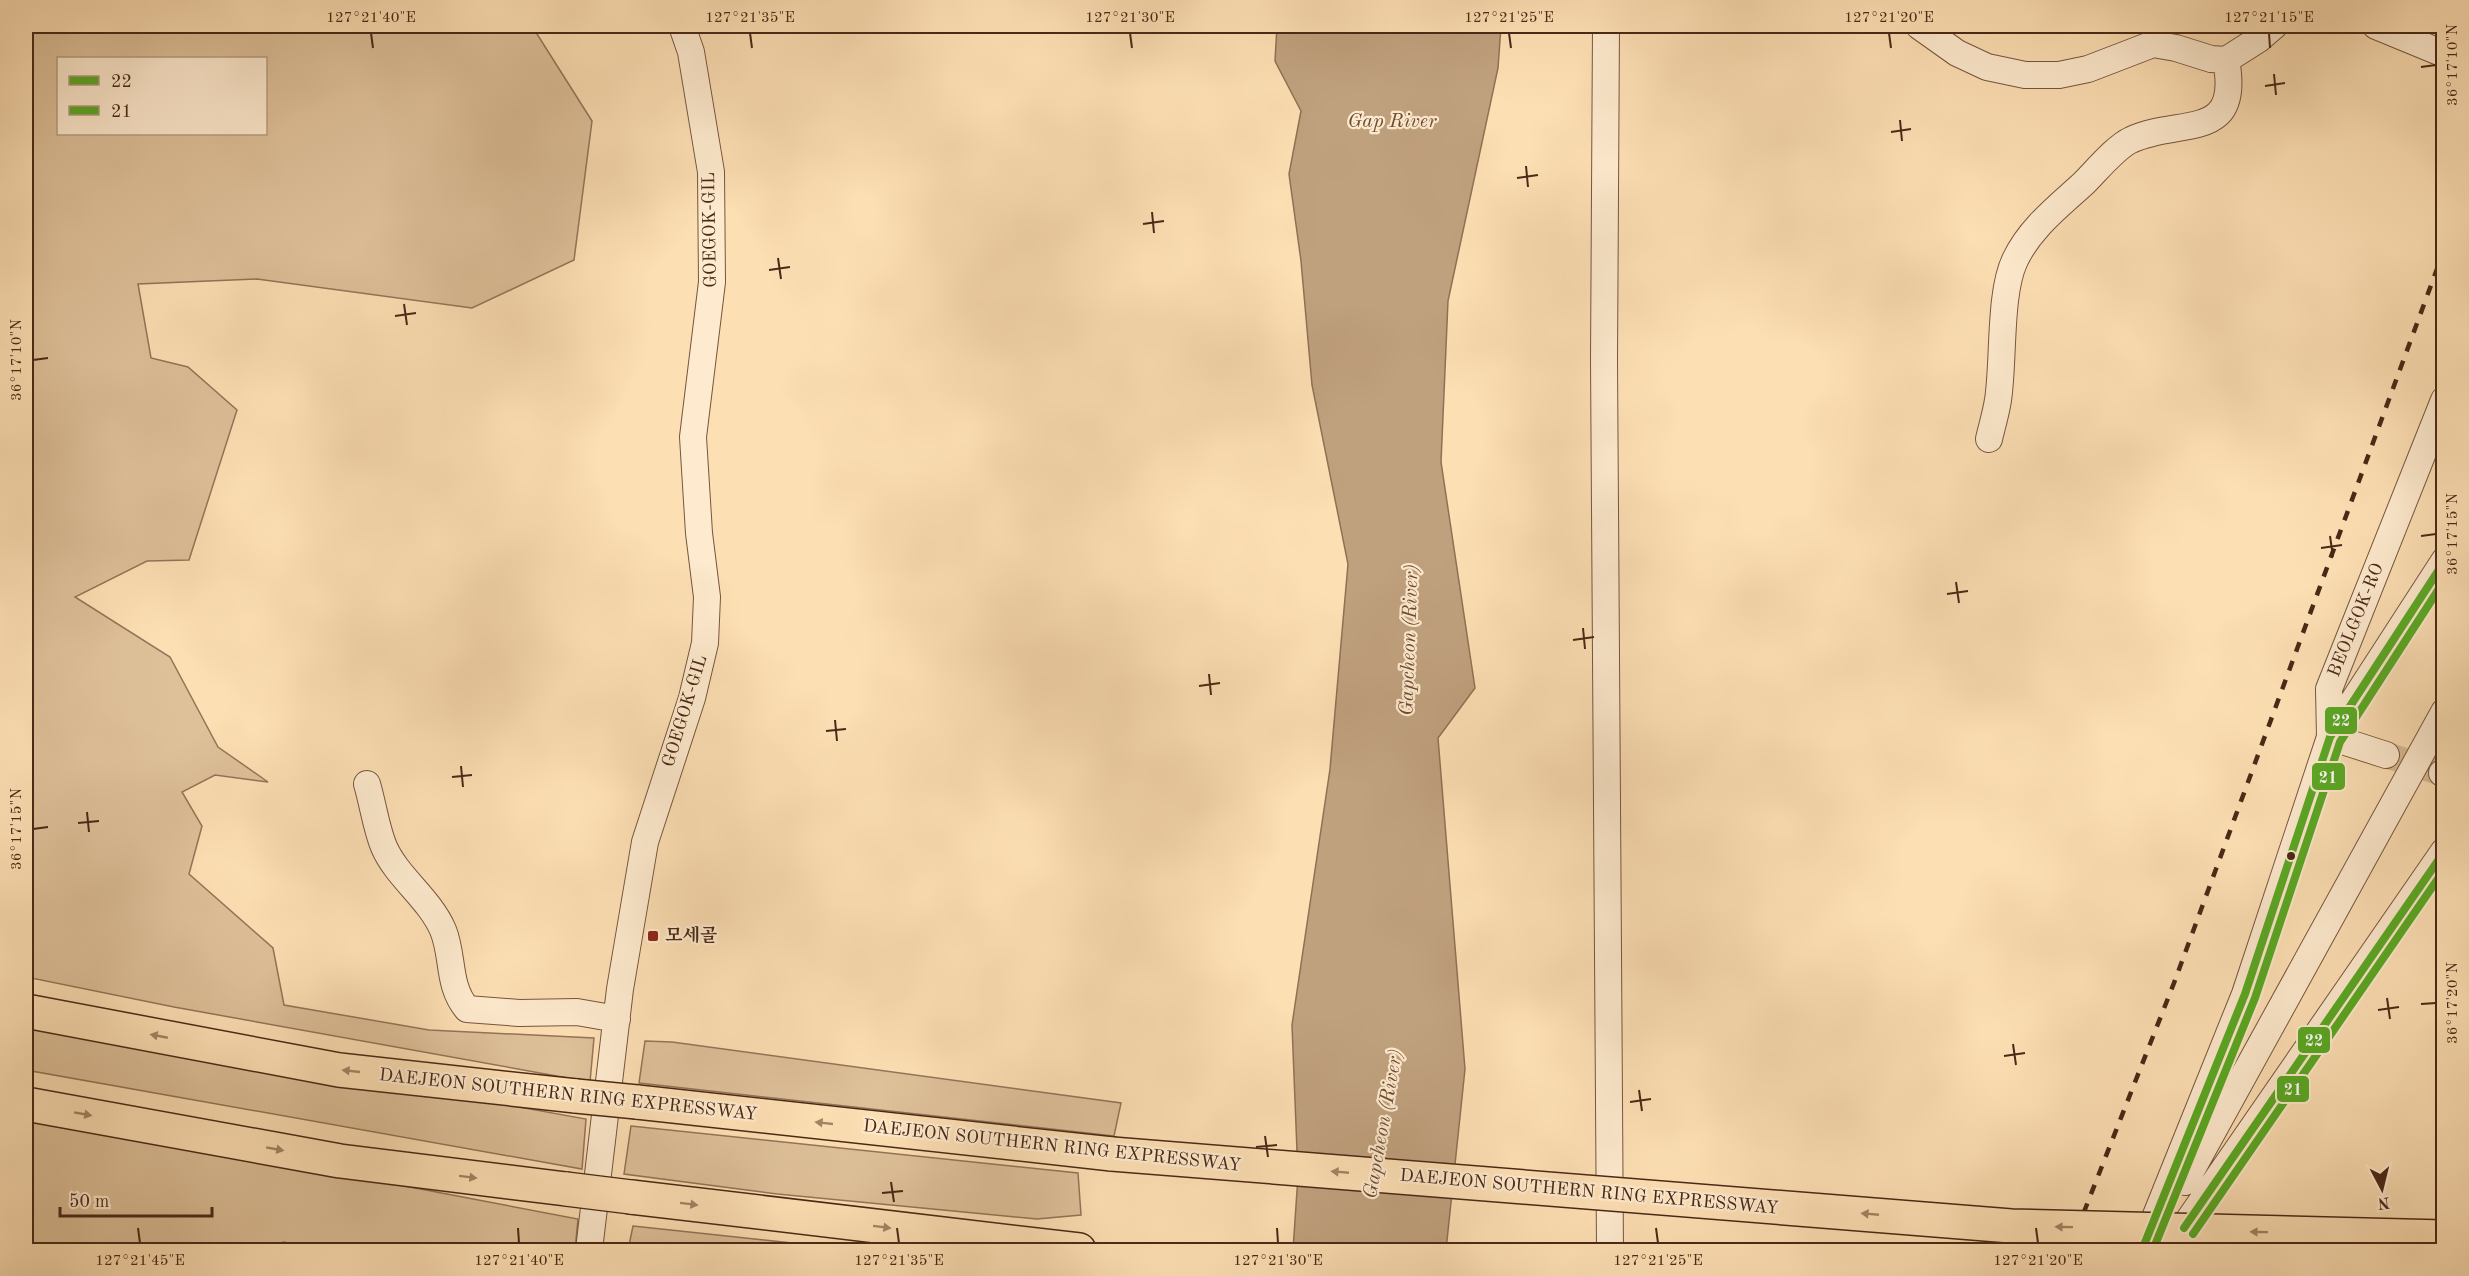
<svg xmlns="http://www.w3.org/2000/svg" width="2469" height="1276" font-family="'Old Standard TT','Noto Serif KR',serif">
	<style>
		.green { fill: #dec099; stroke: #947458; stroke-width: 1.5; fill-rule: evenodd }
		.water { fill: #c0a17e; stroke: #907154; stroke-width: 1.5 }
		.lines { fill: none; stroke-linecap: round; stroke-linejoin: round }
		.minor-tunnel { stroke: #d9ba94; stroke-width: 26; stroke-dasharray: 26 13; stroke-linecap: butt }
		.minor-casing { stroke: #76563e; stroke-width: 28 }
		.highway-casing { stroke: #492816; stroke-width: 36 }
		.minor { stroke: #feeace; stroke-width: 26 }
		.highway { stroke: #fddfb4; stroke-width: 33 }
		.rail { stroke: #492816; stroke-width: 4.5; stroke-dasharray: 10 10; stroke-linecap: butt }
		.highway-bridge-casing { stroke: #492816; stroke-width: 36; stroke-linecap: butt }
		.highway-bridge { stroke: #fddfb4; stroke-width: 33 }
		.bus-1-casing { stroke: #feeace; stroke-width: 12 }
		.bus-2-casing { stroke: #feeace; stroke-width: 12 }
		.bus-1 { stroke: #5aa924; stroke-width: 8 }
		.bus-2 { stroke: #5aa924; stroke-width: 8 }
		.oneway { fill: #a38465 }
		.ticks { fill: none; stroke: #492816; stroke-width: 2 }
		.bus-dot { fill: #492816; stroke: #feeace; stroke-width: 2 }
		.poi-dot { fill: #8f2418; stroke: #feeace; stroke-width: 2 }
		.labels { text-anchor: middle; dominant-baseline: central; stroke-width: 4.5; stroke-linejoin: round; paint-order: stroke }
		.street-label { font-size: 18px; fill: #492816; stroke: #feeace }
		.poi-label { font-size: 18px; font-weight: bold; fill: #492816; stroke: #feeace; text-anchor: start }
		.water-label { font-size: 20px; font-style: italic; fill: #6d4c35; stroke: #feeace }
		.line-badge { stroke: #feeace; stroke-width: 2 }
		.badge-label { font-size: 16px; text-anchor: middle; font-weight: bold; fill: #fff }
		.neatline { fill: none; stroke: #492816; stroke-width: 2 }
		.ticks-label { font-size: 15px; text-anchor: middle; fill: #492816 }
	</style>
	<rect width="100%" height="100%" fill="#fddfb4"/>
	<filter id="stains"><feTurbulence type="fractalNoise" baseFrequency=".00333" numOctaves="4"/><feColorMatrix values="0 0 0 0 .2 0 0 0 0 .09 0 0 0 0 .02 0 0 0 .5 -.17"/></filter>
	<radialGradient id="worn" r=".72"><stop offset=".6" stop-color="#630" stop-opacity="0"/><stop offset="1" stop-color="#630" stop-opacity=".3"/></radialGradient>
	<path class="green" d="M26,26h506l60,95 -18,139 -102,48 -215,-29 -119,5 13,74 37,9 49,43 -48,150 -42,1 -72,36 95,60 48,90 50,35 -53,-7 -33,17 20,34 -13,48 84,74 11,57 145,25 165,8 -4,44 -416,-75 -148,-30zM58,58h208v76h-208z
		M26,1019l560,100 -4,50 -556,-99z
		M645,1041l27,1 449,61 -7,33 -475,-53z
		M26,1114l552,105 -3,31h-242l-50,-8 -6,8h-251z
		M631,1126l447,47 3,42 -44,4 -260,-25 -153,-20z
		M633,1226l224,24h-229z"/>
	<path class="water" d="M1277,26h224l-3,42 -50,233 -7,161 34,226 -37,50 27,331 -19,181h-153l5,-74 -6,-151 38,-256 18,-205 -36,-179 -11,-124 -12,-87 12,-63 -26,-50z"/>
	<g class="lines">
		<path class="minor-tunnel" d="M2386,755l56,18"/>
		<g class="minor-casing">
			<path id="minor" d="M1606,26l-2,334 6,890
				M1919,26l38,27 30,14 38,8h34l29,-6 65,-25 23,4 35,11 15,1 33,-21 15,-13
				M2376,26l68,28
				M1989,439c3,-13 7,-26 9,-39 6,-39 1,-107 17,-140 15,-32 44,-54 69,-77 12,-12 33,-37 47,-43 49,-23 111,3 95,-80
				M2330,737l114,-176
				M2330,737l56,18
				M2442,773h2
				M367,784c6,20 9,44 17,63 13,30 45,51 59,83 11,27 4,55 24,79l52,4 58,-1 40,7
				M2185,1182l259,-470
				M589,1250l31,-261 25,-147 47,-144 13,-55 2,-46 -8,-64 -6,-96 19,-155 -1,-110 -20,-120 -9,-26
				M2142,1250l103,-256 85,-257 -1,-48 115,-289
				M2168,1250l276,-399"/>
		</g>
		<g class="highway-casing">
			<path id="highway" d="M26,1011l313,59 237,26
				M637,1102l475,52
				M26,1104l314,57 226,28
				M631,1197l448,53"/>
		</g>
		<use href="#minor" class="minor"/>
		<use href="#highway" class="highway"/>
		<path class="rail" d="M2069,1250l105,-267 270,-733"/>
		<g class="highway-bridge-casing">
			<path id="highway-bridge" d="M576,1096l61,6
				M1112,1154l899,72 433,11
				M566,1189l65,8"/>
		</g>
		<use href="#highway-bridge" class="highway-bridge"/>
		<g class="bus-1-casing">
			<path id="bus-1" d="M2184,1228l260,-376
				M2142,1250l103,-256 85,-257 114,-175"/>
		</g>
		<g class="bus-2-casing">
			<path id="bus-2" d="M2193,1234l251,-364
				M2153,1250l102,-252 85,-256 104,-161"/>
		</g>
		<use href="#bus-1" class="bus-1"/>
		<use href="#bus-2" class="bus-2"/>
	</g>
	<defs><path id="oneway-solid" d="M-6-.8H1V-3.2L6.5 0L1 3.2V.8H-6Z" transform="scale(1.5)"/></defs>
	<g class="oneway">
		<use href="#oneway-solid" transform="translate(159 1036) rotate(-169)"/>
		<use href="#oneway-solid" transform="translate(351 1071) rotate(-174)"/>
		<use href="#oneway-solid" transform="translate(83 1114) rotate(10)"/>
		<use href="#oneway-solid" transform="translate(824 1123) rotate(-174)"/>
		<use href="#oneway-solid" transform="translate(275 1149) rotate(10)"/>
		<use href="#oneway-solid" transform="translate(1340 1172) rotate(-175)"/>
		<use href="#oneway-solid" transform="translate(468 1177) rotate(7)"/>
		<use href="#oneway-solid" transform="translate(689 1204) rotate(7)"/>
		<use href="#oneway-solid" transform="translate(1870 1214) rotate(-175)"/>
		<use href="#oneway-solid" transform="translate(882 1227) rotate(7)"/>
		<use href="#oneway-solid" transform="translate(2064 1227) rotate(-179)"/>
		<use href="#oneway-solid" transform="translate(2259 1232) rotate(-179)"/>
	</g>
	<path class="ticks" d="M371,33l2,15M750,33l2,15M1130,33l2,15M1509,33l2,15M1889,33l2,15M2269,33l1,15M2421,67l15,-2M2274,74l2,21M2265,86l20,-3M1900,120l2,21M1891,132l20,-3M1526,166l2,21M1517,178l21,-3M1152,212l2,21M1143,224l21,-3M778,258l3,21M769,270l21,-3M404,304l3,21M395,316l21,-3M33,360l15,-2M2330,536l3,21M2421,536l15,-2M2321,548l21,-3M1956,582l3,21M1947,594l21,-3M1583,628l2,21M1573,640l21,-3M1209,674l2,21M1199,686l21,-3M835,720l2,21M826,731l20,-2M461,766l2,21M452,777l20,-2M87,812l2,20M78,823l21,-2M33,829l15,-2M2387,998l3,21M2421,1004l15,-1M2378,1010l21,-3M2013,1044l3,21M2004,1056l21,-3M1639,1090l3,21M1630,1102l21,-3M1265,1136l3,21M1256,1147l21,-2M891,1182l3,20M882,1193l21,-2M138,1228l2,15M518,1228l1,15M897,1228l2,15M1277,1228l1,15M1656,1228l2,15M2036,1228l2,15"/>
	<circle class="bus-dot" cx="2291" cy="856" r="5"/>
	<rect class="poi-dot" x="647" y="930" width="12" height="12" rx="3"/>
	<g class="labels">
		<g class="street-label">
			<text transform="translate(710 230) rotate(-91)">GOEGOK-GIL</text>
			<text transform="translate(2356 620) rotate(-68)">BEOLGOK-RO</text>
			<text transform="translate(685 711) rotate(-73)">GOEGOK-GIL</text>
			<text transform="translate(568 1095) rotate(6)">DAEJEON SOUTHERN RING EXPRESSWAY</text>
			<text transform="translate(1052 1146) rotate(6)">DAEJEON SOUTHERN RING EXPRESSWAY</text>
			<text transform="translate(1589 1192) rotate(5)">DAEJEON SOUTHERN RING EXPRESSWAY</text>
		</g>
		<g class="poi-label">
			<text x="665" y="936">모세골</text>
		</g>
		<g class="water-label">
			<text x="1392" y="122">Gap River</text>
			<text transform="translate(1410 640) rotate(-88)">Gapcheon (River)</text>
			<text transform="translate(1384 1124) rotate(-80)">Gapcheon (River)</text>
		</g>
	</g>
	<g class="line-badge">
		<rect x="2324" y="706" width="34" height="29" rx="6" fill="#5aa924"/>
		<rect x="2311" y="762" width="35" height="29" rx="6" fill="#5aa924"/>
		<rect x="2297" y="1026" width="34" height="28" rx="6" fill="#5aa924"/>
		<rect x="2276" y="1075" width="34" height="28" rx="6" fill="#5aa924"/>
	</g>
	<g class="badge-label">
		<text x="2341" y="726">22</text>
		<text x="2328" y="783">21</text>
		<text x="2314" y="1046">22</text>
		<text x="2293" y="1095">21</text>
	</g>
	<rect width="2469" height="1276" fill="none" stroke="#fddfb4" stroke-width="66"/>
	<rect x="57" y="57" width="210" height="78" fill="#feeace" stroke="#b69c84" stroke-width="1.5"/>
	<rect x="69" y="76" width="30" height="9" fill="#5aa924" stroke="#b69c84" stroke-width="1.5"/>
	<text x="111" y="87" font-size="18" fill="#492816">22</text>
	<rect x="69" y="106" width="30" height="9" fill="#5aa924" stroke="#b69c84" stroke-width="1.5"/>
	<text x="111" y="117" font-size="18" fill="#492816">21</text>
	<g transform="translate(2382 1189) rotate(173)" stroke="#feeace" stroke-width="4.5" paint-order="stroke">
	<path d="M0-4.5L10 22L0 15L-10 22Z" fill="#492816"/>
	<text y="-9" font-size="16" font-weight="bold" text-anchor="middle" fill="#492816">N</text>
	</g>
	<path d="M60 1207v9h152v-9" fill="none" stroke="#492816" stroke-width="3"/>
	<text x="69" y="1207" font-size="18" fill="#492816" stroke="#feeace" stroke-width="4.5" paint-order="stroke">50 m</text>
	<rect x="33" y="33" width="2403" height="1210" class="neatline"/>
	<g class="ticks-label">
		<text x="371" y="22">127°21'40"E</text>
		<text x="750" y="22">127°21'35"E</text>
		<text x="1130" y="22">127°21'30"E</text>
		<text x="1509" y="22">127°21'25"E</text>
		<text x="1889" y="22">127°21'20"E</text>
		<text x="2269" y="22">127°21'15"E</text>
		<text transform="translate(2452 65) rotate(-90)" y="5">36°17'10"N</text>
		<text transform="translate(16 360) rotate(-90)" y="5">36°17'10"N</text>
		<text transform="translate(2452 534) rotate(-90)" y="5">36°17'15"N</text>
		<text transform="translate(16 829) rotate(-90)" y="5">36°17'15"N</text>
		<text transform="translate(2452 1003) rotate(-90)" y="5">36°17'20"N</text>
		<text x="140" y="1265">127°21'45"E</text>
		<text x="519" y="1265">127°21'40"E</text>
		<text x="899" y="1265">127°21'35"E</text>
		<text x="1278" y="1265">127°21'30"E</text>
		<text x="1658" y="1265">127°21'25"E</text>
		<text x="2038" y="1265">127°21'20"E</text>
	</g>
	<rect width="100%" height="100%" filter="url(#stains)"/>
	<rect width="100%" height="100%" fill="url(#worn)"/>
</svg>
